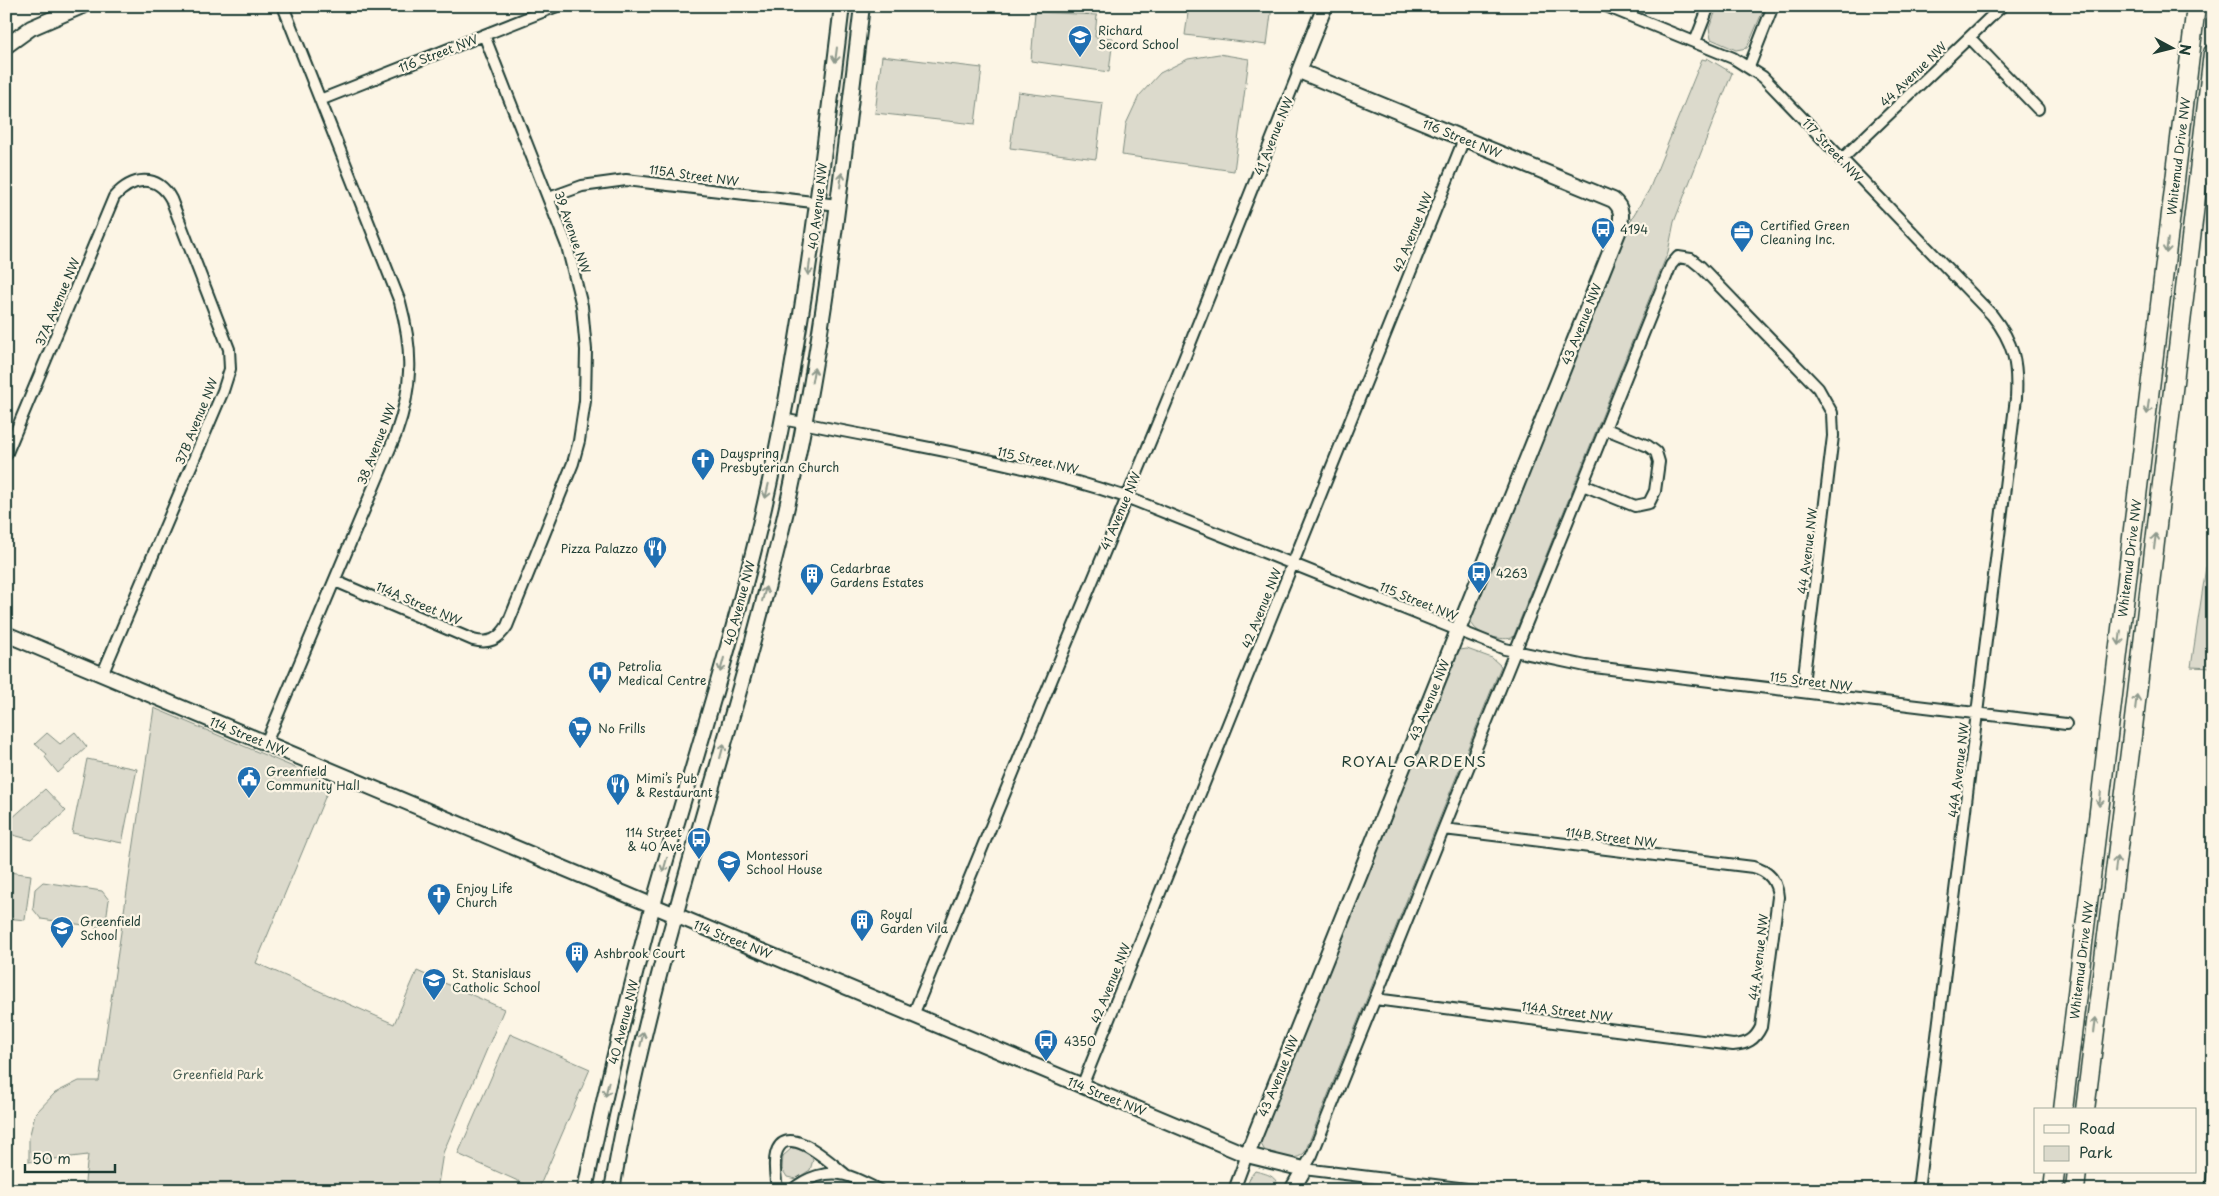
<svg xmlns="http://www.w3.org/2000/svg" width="2219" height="1196" font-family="'Playpen Sans',sans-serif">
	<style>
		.green { fill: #dcdacc; stroke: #7e8c80 }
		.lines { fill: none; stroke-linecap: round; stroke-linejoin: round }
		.street-casing { stroke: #1f3d34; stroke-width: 14 }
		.secondary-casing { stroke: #1f3d34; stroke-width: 18 }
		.highway-casing { stroke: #1f3d34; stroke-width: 21 }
		.street { stroke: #fcf5e5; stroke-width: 10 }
		.secondary { stroke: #fcf5e5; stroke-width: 14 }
		.highway { stroke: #fcf5e5; stroke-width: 18 }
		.oneway { stroke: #8e998c }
		.labels { text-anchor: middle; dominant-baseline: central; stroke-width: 4.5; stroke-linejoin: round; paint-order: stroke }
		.poi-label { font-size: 12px; fill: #1f3d34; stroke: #fcf5e5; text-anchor: start }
		.street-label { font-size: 12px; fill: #1f3d34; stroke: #fcf5e5 }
		.park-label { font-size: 12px; fill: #455c52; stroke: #fcf5e5 }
		.quarter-label { font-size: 15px; letter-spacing: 1px; fill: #1f3d34; stroke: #fcf5e5 }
	</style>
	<rect width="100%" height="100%" fill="#fcf5e5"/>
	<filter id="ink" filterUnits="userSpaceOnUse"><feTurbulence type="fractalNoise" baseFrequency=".02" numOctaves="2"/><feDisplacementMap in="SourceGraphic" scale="10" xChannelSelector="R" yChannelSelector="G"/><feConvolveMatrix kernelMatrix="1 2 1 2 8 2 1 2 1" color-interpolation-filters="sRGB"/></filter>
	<g filter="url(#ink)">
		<path class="green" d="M1189,6h83l-5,39 -82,-10z
			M1718,6h47l-18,42 -11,2 -25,-11 -2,-11z
			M1035,12l62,3 -2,22 18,1 -4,34 -78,-11z
			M1219,54l30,5 -15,112 -112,-16 4,-31 13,-28 21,-23 28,-14z
			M882,56l100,12 -7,56 -100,-11z
			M1707,58l25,15 -58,149 -6,30 -154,383 -2,3c-12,3 -41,-4 -41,-19l162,-403 16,-26 53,-131 4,1z
			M1018,92l85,11 -7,56 -86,-11z
			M2213,562v106l-22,-1 15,-100z
			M1467,649l25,9 9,8 -2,5 -194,481c-10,12 -27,2 -40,-1l-4,-7v-6l195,-483 4,-5z
			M154,708l177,75 -75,180 138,61 23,-53 87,38 -61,144 -6,37h-353l4,-35 -59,7v-24l6,-24 20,-21 24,-12h20z
			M75,732l12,15 -29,26 -13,-16 2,-3 -12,-10 12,-11 13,11z
			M87,759l50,10 -15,74 -50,-10z
			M45,789l21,22 -34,29 -19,-5 -5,-10 3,-6z
			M9,872l22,3 -6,45 -19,-2v-24z
			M43,882l59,9 7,9 -3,20 -8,7 -57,-8 -8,-10 2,-20z
			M510,1034l80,35 -52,121 -80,-36z
			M792,1148c8,-1 18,4 21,12l-3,10 -14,9 -9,-2 -5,-8 1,-13z
			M1255,1171c12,3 22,4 24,19h-34l6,-14z"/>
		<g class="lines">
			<g class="street-casing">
				<path id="street" d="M1606,6l127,52 30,19 229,238c22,28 26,48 24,83l-98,792
					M1970,38l68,71
					M1695,42l14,-36
					M1749,67l24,-61
					M320,100l237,-94
					M1841,160l161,-154
					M549,198l33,-12 44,-6 212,25
					M783,419c114,24 233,41 343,78l379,152 81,17 480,58
					M6,455l108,-258c18,-20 43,-24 57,2l58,150 1,20 -7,22 -121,284
					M1583,485l52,21 14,-3 6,-12 4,-29 -3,-10 -8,-6 -42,-17
					M335,581l138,59c16,4 25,0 34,-14l66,-163 6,-22 6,-40 1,-51 -4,-44 -15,-60 -83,-211
					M266,743l130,-309c17,-48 17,-84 4,-132l-117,-296
					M1375,999l358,46c14,-1 22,-5 28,-18l17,-130c-1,-16 -9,-26 -25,-30l-309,-38
					M913,1015l263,-636 123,-308
					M1082,1086l382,-947
					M777,1190c-1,-11 -4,-25 -1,-36 9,-35 56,10 70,21
					M792,1190c14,-12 35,-20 53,-15 12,3 23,10 34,15
					M1234,1190l13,-35
					M1475,1190l-171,-21 8,-14 29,-72 330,-818 7,-8 13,2 10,8 117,121 14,25 1,23 -31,256
					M2211,1190l2,-16"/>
			</g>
			<g class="secondary-casing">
				<path id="secondary" d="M6,46l25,-18 51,-22
					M6,634l1241,521 57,14 -12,21
					M1247,1155l372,-925c3,-12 4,-22 -6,-30l-314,-129 26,-65
					M585,1190c19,-96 43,-191 68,-285 37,-131 79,-261 110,-393 39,-168 58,-335 79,-506
					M612,1190c38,-227 118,-443 171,-666 40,-170 58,-345 79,-518"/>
			</g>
			<g class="highway-casing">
				<path id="highway" d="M2063,1110l133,-1104
					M2085,1110l47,-374 81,-683
					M2053,1190l2,-18
					M2075,1190l2,-18"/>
			</g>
			<use href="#street" class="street"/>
			<use href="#secondary" class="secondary"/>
			<use href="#highway" class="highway"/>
		</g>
		<defs><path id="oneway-shaft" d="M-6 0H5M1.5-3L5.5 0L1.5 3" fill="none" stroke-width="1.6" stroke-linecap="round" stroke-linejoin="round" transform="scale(1.25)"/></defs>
		<g class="oneway">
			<use href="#oneway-shaft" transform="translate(836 55) rotate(97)"/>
			<use href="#oneway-shaft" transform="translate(841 180) rotate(-83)"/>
			<use href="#oneway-shaft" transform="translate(2167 246) rotate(97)"/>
			<use href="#oneway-shaft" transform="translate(809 268) rotate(98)"/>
			<use href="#oneway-shaft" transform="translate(813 375) rotate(-80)"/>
			<use href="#oneway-shaft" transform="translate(2148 407) rotate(97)"/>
			<use href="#oneway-shaft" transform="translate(767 491) rotate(103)"/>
			<use href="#oneway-shaft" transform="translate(2155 541) rotate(-83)"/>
			<use href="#oneway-shaft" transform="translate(764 594) rotate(-75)"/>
			<use href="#oneway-shaft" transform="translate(2120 638) rotate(97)"/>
			<use href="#oneway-shaft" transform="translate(722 665) rotate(105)"/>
			<use href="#oneway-shaft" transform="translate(2136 702) rotate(-83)"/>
			<use href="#oneway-shaft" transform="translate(722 751) rotate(-75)"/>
			<use href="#oneway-shaft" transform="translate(2100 799) rotate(97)"/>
			<use href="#oneway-shaft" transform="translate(2116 864) rotate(-83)"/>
			<use href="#oneway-shaft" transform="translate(665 865) rotate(106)"/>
			<use href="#oneway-shaft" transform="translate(2095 1025) rotate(-83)"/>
			<use href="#oneway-shaft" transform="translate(642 1039) rotate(-77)"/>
			<use href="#oneway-shaft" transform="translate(607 1089) rotate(103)"/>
		</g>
	</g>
	<defs>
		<g id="school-pin" transform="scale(1.25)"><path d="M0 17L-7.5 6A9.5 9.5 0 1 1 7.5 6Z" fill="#1f6fb2" stroke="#fcf5e5"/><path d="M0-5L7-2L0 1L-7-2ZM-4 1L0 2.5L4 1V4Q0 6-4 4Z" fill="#fff"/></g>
		<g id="bus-pin" transform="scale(1.25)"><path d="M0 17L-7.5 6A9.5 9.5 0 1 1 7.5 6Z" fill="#1f6fb2" stroke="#fcf5e5"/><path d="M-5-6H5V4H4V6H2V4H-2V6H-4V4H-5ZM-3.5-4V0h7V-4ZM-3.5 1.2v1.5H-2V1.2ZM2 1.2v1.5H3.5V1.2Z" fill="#fff"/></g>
		<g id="office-pin" transform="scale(1.25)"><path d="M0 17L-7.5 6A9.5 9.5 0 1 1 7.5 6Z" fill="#1f6fb2" stroke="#fcf5e5"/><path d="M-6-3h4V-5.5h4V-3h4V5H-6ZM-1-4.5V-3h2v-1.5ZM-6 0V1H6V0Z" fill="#fff"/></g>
		<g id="church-pin" transform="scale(1.25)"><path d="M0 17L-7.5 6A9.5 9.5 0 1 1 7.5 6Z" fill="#1f6fb2" stroke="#fcf5e5"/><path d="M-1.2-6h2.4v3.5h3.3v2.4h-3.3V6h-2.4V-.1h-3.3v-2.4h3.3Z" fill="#fff"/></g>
		<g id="restaurant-pin" transform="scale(1.25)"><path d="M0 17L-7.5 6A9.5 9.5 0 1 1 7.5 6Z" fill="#1f6fb2" stroke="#fcf5e5"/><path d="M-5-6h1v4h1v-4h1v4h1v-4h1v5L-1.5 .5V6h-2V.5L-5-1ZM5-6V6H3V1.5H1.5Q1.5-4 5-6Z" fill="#fff"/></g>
		<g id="building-pin" transform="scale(1.25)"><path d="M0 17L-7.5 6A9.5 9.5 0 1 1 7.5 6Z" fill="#1f6fb2" stroke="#fcf5e5"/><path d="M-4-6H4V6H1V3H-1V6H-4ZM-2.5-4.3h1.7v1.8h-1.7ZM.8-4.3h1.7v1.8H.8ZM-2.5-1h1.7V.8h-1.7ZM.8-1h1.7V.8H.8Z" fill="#fff"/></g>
		<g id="hospital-pin" transform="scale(1.25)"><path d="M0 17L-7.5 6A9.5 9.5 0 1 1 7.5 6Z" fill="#1f6fb2" stroke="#fcf5e5"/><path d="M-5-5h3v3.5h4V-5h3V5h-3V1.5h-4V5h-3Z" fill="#fff"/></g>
		<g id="supermarket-pin" transform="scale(1.25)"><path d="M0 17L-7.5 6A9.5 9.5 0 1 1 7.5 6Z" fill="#1f6fb2" stroke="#fcf5e5"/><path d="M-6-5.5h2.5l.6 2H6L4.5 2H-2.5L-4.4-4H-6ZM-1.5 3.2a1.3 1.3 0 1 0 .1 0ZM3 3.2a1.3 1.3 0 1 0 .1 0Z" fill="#fff"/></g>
		<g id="civic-pin" transform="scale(1.25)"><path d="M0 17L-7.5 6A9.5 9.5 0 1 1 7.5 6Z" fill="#1f6fb2" stroke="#fcf5e5"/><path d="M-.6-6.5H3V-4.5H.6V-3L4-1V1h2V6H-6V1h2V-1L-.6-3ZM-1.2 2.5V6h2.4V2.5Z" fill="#fff"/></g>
	</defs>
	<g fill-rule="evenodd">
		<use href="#school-pin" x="1080" y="37"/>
		<use href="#bus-pin" x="1603" y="229"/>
		<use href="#office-pin" x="1742" y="232"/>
		<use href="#church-pin" x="703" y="460"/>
		<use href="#restaurant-pin" x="655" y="548"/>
		<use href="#bus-pin" x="1479" y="573"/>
		<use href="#building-pin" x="812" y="575"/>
		<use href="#hospital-pin" x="600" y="673"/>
		<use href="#supermarket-pin" x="580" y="728"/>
		<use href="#civic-pin" x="249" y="778"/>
		<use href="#restaurant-pin" x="618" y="785"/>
		<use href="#bus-pin" x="699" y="839"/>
		<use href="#school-pin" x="729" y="862"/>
		<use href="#church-pin" x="439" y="895"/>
		<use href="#building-pin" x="862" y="921"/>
		<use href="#school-pin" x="62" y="928"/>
		<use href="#building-pin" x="577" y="953"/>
		<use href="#school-pin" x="434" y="980"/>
		<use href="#bus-pin" x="1046" y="1041"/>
	</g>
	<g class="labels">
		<g class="poi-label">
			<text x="1098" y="30">Richard<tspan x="1098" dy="14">Secord School</tspan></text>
			<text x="1760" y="225">Certified Green<tspan x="1760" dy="14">Cleaning Inc.</tspan></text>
			<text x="1620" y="229">4194</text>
			<text x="720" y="453">Dayspring<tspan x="720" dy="14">Presbyterian Church</tspan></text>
			<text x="638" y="548" text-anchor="end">Pizza Palazzo</text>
			<text x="830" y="568">Cedarbrae<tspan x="830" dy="14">Gardens Estates</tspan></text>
			<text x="1496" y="573">4263</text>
			<text x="618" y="666">Petrolia<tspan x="618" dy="14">Medical Centre</tspan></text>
			<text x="598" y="728">No Frills</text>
			<text x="266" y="771">Greenfield<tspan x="266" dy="14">Community Hall</tspan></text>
			<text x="636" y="778">Mimi’s Pub<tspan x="636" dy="14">&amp; Restaurant</tspan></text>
			<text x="682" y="832" text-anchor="end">114 Street<tspan x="682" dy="14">&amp; 40 Ave</tspan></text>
			<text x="746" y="855">Montessori<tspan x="746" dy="14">School House</tspan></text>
			<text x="456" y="888">Enjoy Life<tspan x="456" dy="14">Church</tspan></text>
			<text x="880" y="914">Royal<tspan x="880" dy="14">Garden Vila</tspan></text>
			<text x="80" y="921">Greenfield<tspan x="80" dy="14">School</tspan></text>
			<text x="594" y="953">Ashbrook Court</text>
			<text x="452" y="973">St. Stanislaus<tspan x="452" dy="14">Catholic School</tspan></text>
			<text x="1064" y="1041">4350</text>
		</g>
		<g class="street-label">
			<text transform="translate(438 53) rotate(-21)">116 Street NW</text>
			<text transform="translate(1913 74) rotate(-44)">44 Avenue NW</text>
			<text transform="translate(1273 136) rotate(-68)">41 Avenue NW</text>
			<text transform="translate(1462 138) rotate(22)">116 Street NW</text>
			<text transform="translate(1833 150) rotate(47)">117 Street NW</text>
			<text transform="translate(2178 156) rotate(-83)">Whitemud Drive NW</text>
			<text transform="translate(694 175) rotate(8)">115A Street NW</text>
			<text transform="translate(817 206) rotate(-83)">40 Avenue NW</text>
			<text transform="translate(573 232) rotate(71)">39 Avenue NW</text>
			<text transform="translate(1412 232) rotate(-68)">42 Avenue NW</text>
			<text transform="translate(57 302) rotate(-67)">37A Avenue NW</text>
			<text transform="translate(1581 324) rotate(-68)">43 Avenue NW</text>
			<text transform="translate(196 421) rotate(-68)">37B Avenue NW</text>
			<text transform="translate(376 444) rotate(-69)">38 Avenue NW</text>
			<text transform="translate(1038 460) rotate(13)">115 Street NW</text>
			<text transform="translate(1120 511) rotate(-67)">41 Avenue NW</text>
			<text transform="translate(1807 551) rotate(-83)">44 Avenue NW</text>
			<text transform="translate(2129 558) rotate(-83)">Whitemud Drive NW</text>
			<text transform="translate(1419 601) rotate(22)">115 Street NW</text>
			<text transform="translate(419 603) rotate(23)">114A Street NW</text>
			<text transform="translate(739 603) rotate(-75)">40 Avenue NW</text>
			<text transform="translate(1261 608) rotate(-68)">42 Avenue NW</text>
			<text transform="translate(1811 681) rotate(7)">115 Street NW</text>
			<text transform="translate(1429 700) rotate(-68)">43 Avenue NW</text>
			<text transform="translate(249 736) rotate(22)">114 Street NW</text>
			<text transform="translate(1958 770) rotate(-83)">44A Avenue NW</text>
			<text transform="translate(1611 837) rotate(7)">114B Street NW</text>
			<text transform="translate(733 939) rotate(22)">114 Street NW</text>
			<text transform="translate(1758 957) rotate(-83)">44 Avenue NW</text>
			<text transform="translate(2081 960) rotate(-83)">Whitemud Drive NW</text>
			<text transform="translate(1110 983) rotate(-68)">42 Avenue NW</text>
			<text transform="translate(1567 1011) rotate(7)">114A Street NW</text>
			<text transform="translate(623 1022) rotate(-76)">40 Avenue NW</text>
			<text transform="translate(1278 1076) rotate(-68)">43 Avenue NW</text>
			<text transform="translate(1107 1096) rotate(22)">114 Street NW</text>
		</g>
		<g class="park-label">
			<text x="218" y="1074">Greenfield Park</text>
		</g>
		<g class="quarter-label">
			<text x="1414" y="760">ROYAL GARDENS</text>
		</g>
	</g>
	<rect width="2219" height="1196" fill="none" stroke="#fcf5e5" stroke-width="25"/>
	<rect x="12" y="12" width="2194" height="1171" fill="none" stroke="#1f3d34" stroke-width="2" filter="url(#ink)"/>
	<rect x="2034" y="1108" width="162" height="65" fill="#fcf5e5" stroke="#a4ab9e"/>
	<rect x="2044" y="1125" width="25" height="8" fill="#fcf5e5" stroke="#a4ab9e"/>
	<text x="2079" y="1134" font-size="15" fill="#1f3d34">Road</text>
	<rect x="2044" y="1146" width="25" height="15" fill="#dcdacc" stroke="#a4ab9e"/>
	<text x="2079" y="1158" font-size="15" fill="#1f3d34">Park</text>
	<g transform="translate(2172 48) rotate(97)" stroke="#fcf5e5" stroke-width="4" paint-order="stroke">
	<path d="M0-4L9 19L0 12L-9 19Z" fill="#1f3d34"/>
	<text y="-8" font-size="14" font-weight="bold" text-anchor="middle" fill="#1f3d34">N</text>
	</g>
	<path d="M25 1164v8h90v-8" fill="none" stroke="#1f3d34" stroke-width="2.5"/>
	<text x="32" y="1164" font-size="15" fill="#1f3d34" stroke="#fcf5e5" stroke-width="4" paint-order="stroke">50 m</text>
</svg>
